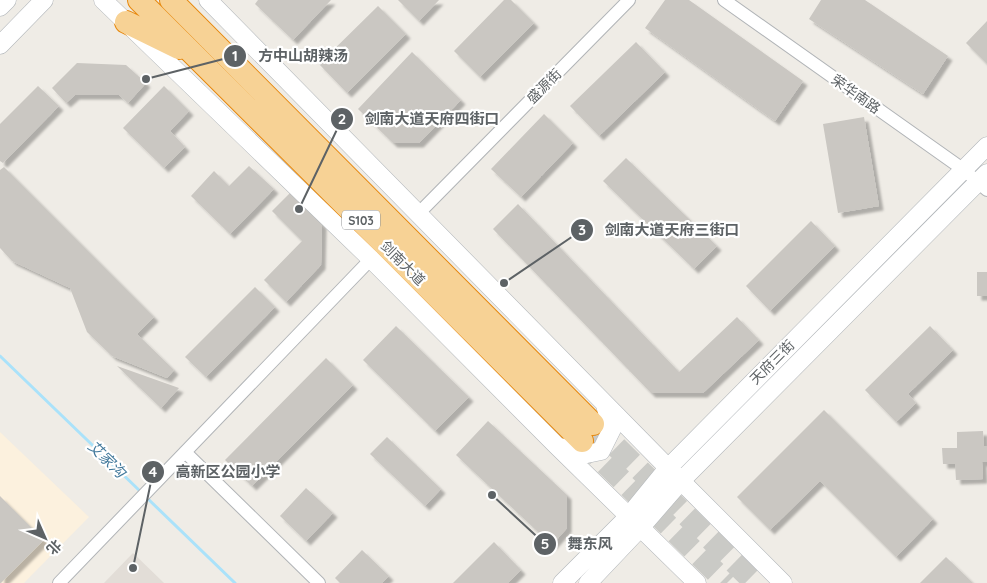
<svg xmlns="http://www.w3.org/2000/svg" width="987" height="583" font-family="Quicksand,'Noto Sans SC',sans-serif">
	<style>
		.commercial { fill: #fcf1de }
		.education { fill: #e2ddd7 }
		.lines { fill: none; stroke-linecap: round; stroke-linejoin: round }
		.stream { stroke: #aae2fa; stroke-width: 3 }
		.building { fill: #cac7c2; filter: url(#shadow) }
		.highway-tunnel { stroke: #cacac6; stroke-width: 22; stroke-dasharray: 22 11; stroke-linecap: butt }
		.street-casing { stroke: #b1b4b7; stroke-width: 14 }
		.secondary-casing { stroke: #b2b6ba; stroke-width: 19 }
		.highway-casing { stroke: #e7880d; stroke-width: 24 }
		.street { stroke: #fff; stroke-width: 12 }
		.secondary { stroke: #fff; stroke-width: 18 }
		.highway { stroke: #f7d295; stroke-width: 22 }
		.labels { text-anchor: middle; dominant-baseline: central; stroke-width: 4.5; stroke-linejoin: round; paint-order: stroke }
		.shield { fill: #fff; stroke: #8e9193; stroke-width: 1 }
		.shield-label { font-size: 12px; font-weight: bold; fill: #5d6265 }
		.street-label { font-size: 14px; fill: #5d6265; stroke: #fff }
		.water-label { font-size: 15px; font-style: italic; fill: #41789b; stroke: #fff }
		.leader { fill: none; stroke: #5d6265; stroke-width: 2 }
		.callout-dot { fill: #5d6265; stroke: #fff; stroke-width: 2 }
		.mark-label { font-size: 15px; text-anchor: middle; font-weight: bold; fill: #fff }
		.callout-label { font-size: 15px; text-anchor: middle; font-weight: bold; fill: #5d6265; stroke: #fff; stroke-width: 4.5; stroke-linejoin: round; paint-order: stroke }
	</style>
	<defs>
		<filter id="shadow"><feDropShadow dx="4.5" dy="4.5" stdDeviation="1" flood-color="#0004"/></filter>
	</defs>
	<rect width="100%" height="100%" fill="#efece6"/>
	<path class="commercial" d="M0,432l89,85 -65,66h-24z"/>
	<path class="education" d="M133,553l31,30h-60z"/>
	<g class="lines">
		<path class="stream" d="M0,356l141,136
			M146,497l89,86"/>
	</g>
	<path class="building" d="M258,0h73l-38,40 -38,-36z
		M398,0h41l-20,21z
		M504,0h7l23,23 -54,54 -26,-26z
		M665,0h24l114,81 -28,40 -130,-93z
		M821,0h44l83,56 -25,38 -114,-75z
		M378,6l28,28 -59,59 -28,-29z
		M987,21v43l-21,-21z
		M636,42l29,30 -66,64 -29,-30z
		M412,52l49,48 -42,43h-26l-35,-34z
		M77,63l49,2 20,18 -18,20 -9,-8h-44l-9,8 -14,-15z
		M38,86l21,20 -56,57 -3,-2v-37z
		M164,86l25,25 -19,20 15,16 -21,21 -41,-40z
		M544,114l29,29 -52,54 -30,-28z
		M864,117l15,89 -41,7 -15,-89z
		M626,158l91,88 -23,23 -91,-88z
		M249,166l25,23 -44,45 -39,-38 23,-25 15,15z
		M4,167l150,150 -17,17 37,36 -7,8 -55,-22 -25,-24 -17,-44 -58,-27 -12,-13v-78z
		M290,193l32,31 -1,41 -35,37 -22,-22 38,-39 -30,-30z
		M518,204l161,168 58,-55 22,23 -56,53h-52l-158,-164z
		M811,221l24,25 -65,65 -24,-25z
		M977,272h10v24h-10z
		M255,287l20,20 -69,70 -21,-20z
		M396,326l73,71 -34,34 -72,-71z
		M930,326l23,24 -45,44 8,9 -20,19 -31,-32z
		M326,358l27,27 -101,101 -27,-26z
		M117,366l62,22 -18,20z
		M824,410l109,109 -37,38 -76,-76 -50,49 -33,-33z
		M488,421l79,74v33l-15,17 -96,-90z
		M983,431l1,15h3v16h-5l1,17 -27,1 -1,-16h-12l-1,-16h15v-16z
		M387,437l54,52 -16,17 -55,-52z
		M306,488l27,25 -27,28 -26,-25z
		M0,496l44,44 -43,43h-1z
		M494,542l27,28 -13,13h-55z
		M362,550l27,26 -7,7h-42l-5,-5z
		M946,557l27,26h-53z"/>
	<g class="lines">
		<path class="highway-tunnel" d="M593,424l162,159
			M582,441l145,142"/>
		<g class="street-casing">
			<path id="street" d="M724,0l240,170 23,20
				M418,214l211,-214
				M185,452l134,131
				M59,583l312,-324"/>
		</g>
		<g class="secondary-casing">
			<path id="secondary" d="M103,0l268,259 186,187 140,137
				M208,0l473,481 102,102
				M0,7l7,-7
				M0,45l44,-45
				M560,447l22,8 19,-4 11,-22 -7,-24
				M562,583l66,-66 40,-49 319,-322
				M588,583l53,-56 40,-46 306,-308"/>
		</g>
		<g class="highway-casing">
			<path id="highway" d="M139,0l443,441
				M171,0l422,424
				M126,22l53,26"/>
		</g>
		<use href="#street" class="street"/>
		<use href="#secondary" class="secondary"/>
		<use href="#highway" class="highway"/>
	</g>
	<g class="labels">
		<rect class="shield" x="342" y="210.5" width="38" height="19" rx="4"/>
		<g class="shield-label">
			<text x="361" y="220">S103</text>
		</g>
		<g class="street-label">
			<text transform="translate(544 86) rotate(-45)">盛源街</text>
			<text transform="translate(856 94) rotate(35)">荣华南路</text>
			<text transform="translate(403 263) rotate(45)">剑南大道</text>
			<text transform="translate(772 362) rotate(-45)">天府三街</text>
		</g>
		<g class="water-label">
			<text transform="translate(107 459) rotate(44)">艾家沟</text>
		</g>
	</g>
	<path class="leader" d="M146 79L235 56M299 209L342 119M504 283L582 230M133 568L153 472M492 495L545 544"/>
	<g class="callout-dot">
		<circle cx="146" cy="79" r="5"/>
		<circle cx="299" cy="209" r="5"/>
		<circle cx="504" cy="283" r="5"/>
		<circle cx="133" cy="568" r="5"/>
		<circle cx="492" cy="495" r="5"/>
		<circle cx="235" cy="56" r="12"/>
		<circle cx="342" cy="119" r="12"/>
		<circle cx="582" cy="230" r="12"/>
		<circle cx="153" cy="472" r="12"/>
		<circle cx="545" cy="544" r="12"/>
	</g>
	<g class="mark-label">
		<text x="235" y="61">1</text>
		<text x="342" y="124">2</text>
		<text x="582" y="235">3</text>
		<text x="153" y="477">4</text>
		<text x="545" y="549">5</text>
	</g>
	<g class="callout-label">
		<text x="303" y="61">方中山胡辣汤</text>
		<text x="432" y="124">剑南大道天府四街口</text>
		<text x="672" y="235">剑南大道天府三街口</text>
		<text x="228" y="477">高新区公园小学</text>
		<text x="590" y="549">舞东风</text>
	</g>
	<g transform="translate(45 538) rotate(135)" stroke="#ffffff" stroke-width="4" paint-order="stroke">
	<path d="M0-4L9 19L0 12L-9 19Z" fill="#5d6265"/>
	<text y="-8" font-size="14" font-weight="bold" text-anchor="middle" fill="#5d6265">北</text>
	</g>
</svg>
